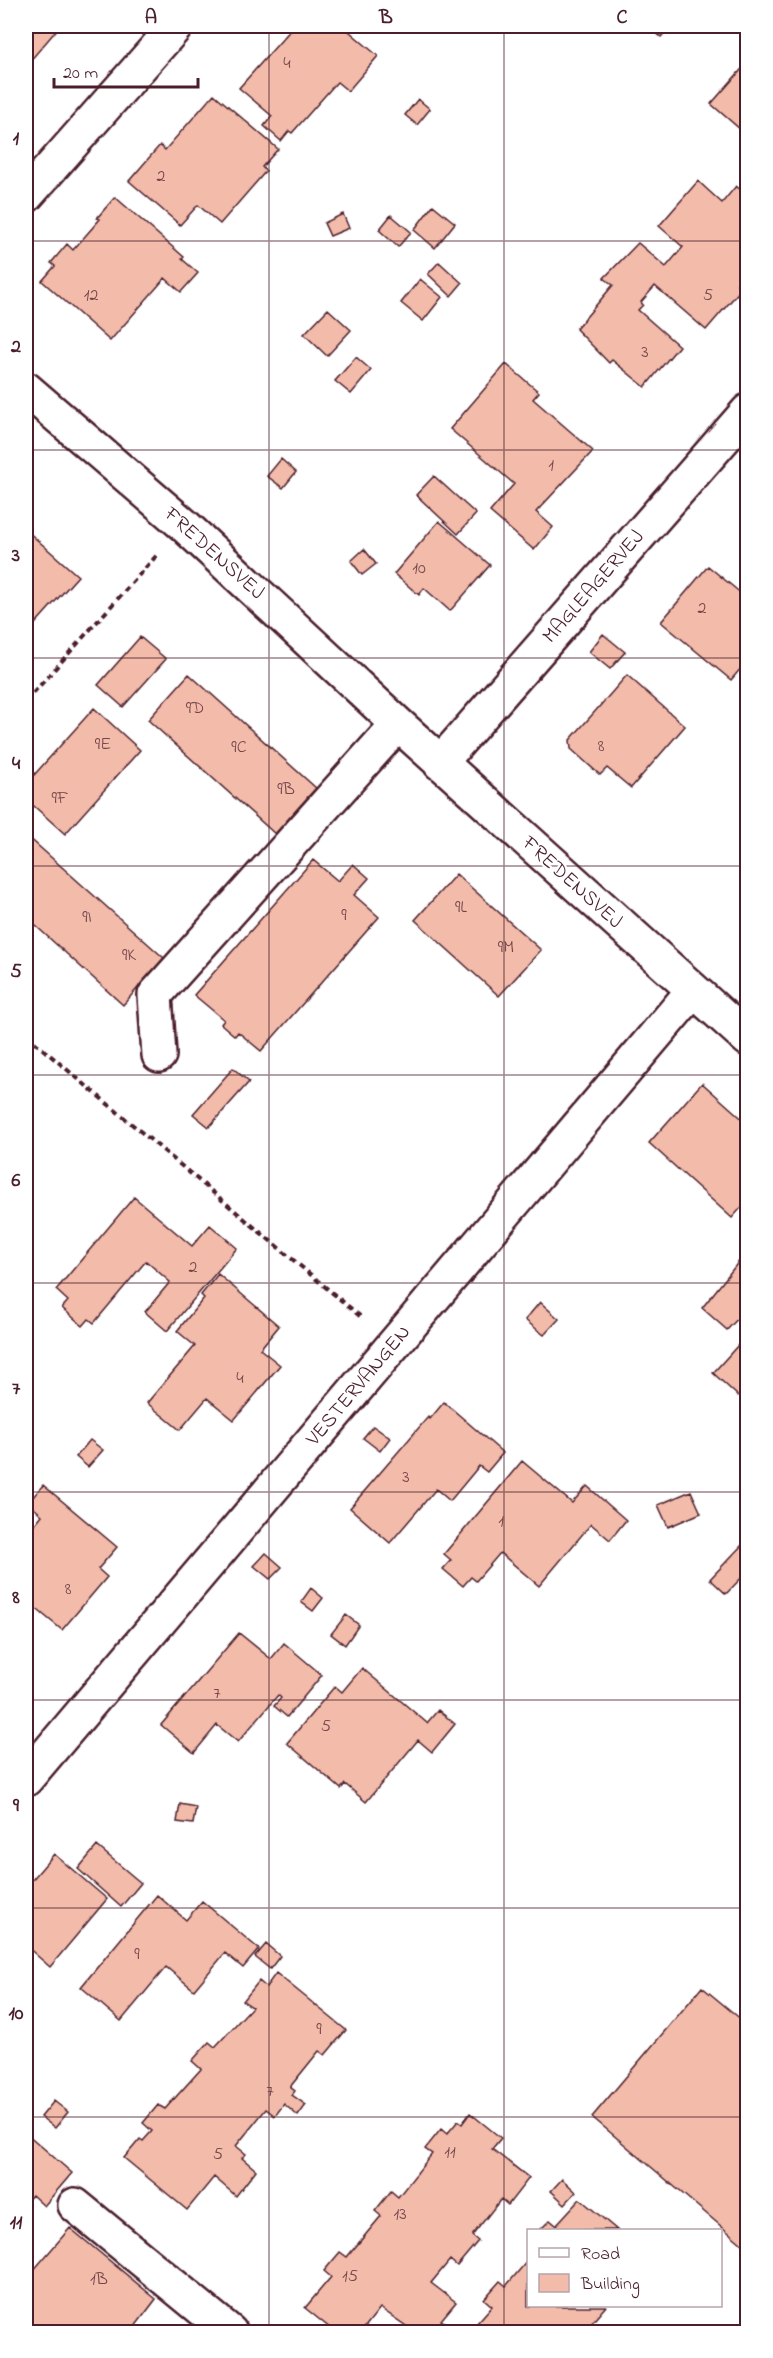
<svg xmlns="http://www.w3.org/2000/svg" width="773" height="2358" font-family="'Indie Flower',sans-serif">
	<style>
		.building { fill: #f3bbaa; stroke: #4a1f2b; stroke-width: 1.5 }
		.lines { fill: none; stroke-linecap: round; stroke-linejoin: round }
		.minor-casing { stroke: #4a1f2b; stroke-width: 38 }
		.path { stroke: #4a1f2b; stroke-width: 4; stroke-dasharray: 6 4.5; stroke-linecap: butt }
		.minor { stroke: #fff; stroke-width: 33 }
		.grid { fill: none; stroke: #4a1f2b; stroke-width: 1.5; stroke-opacity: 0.55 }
		.labels { text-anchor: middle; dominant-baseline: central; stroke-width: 4.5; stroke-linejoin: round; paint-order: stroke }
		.number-label { font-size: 18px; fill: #74464b }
		.street-label { font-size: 21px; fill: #4a1f2b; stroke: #fff }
		.neatline { fill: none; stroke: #4a1f2b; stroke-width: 2 }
		.grid-label { font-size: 20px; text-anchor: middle; font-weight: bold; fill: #4a1f2b }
	</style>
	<rect width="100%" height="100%" fill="#fff"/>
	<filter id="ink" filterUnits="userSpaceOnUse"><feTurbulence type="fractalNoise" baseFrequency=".0167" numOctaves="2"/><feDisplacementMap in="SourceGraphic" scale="12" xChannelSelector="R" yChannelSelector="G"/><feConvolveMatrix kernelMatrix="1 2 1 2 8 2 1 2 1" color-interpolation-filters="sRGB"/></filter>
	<g filter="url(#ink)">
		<path class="building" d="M26,26h34l-30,35 -4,-4z
			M294,26h49l35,30 -30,35 -11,-9 -45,51 -3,-2 -8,10 -17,-15 8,-10 -33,-28z
			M648,26h18l3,2 -8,9z
			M748,62v74l-37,-32z
			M214,94l64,55 -16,18 4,4 -46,53 -22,-19 -18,20 -51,-44 31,-36 5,5z
			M418,99l12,10 -13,16 -12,-10z
			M698,181l24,22 14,-17 12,10v76l-11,12 5,4 -36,42 -51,-44 -14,16 2,3 -5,5 41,36 -34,41 -33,-27 -3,3 -33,-34 37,-44 -9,-7 34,-35 28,24 17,-20 -24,-21z
			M115,197l69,60 -2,2 16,14 -17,19 -16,-14 -55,63 -68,-60 13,-15 -4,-3 16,-19 6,6 27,-31 -3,-1z
			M433,205l22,18 -20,25 -21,-18z
			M343,214l6,14 -19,8 -6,-13z
			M391,215l20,17 -13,15 -19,-17z
			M439,262l23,21 -11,13 -23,-22z
			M420,279l22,18 -19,24 -22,-18z
			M328,309l23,21 -24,26 -23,-22z
			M356,357l15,13 -20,24 -16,-13z
			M506,364l33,28 -6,7 60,52 -57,61 17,15 -19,23 -44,-38 24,-28 -64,-55z
			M281,459l15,13 -13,16 -16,-12z
			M434,476l42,38 -18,20 -42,-39z
			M439,521l51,44 -40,46 -26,-23 -5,7 -25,-21z
			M26,530l52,46 -52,58z
			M364,549l12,15 -14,11 -11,-14z
			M708,566l40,33v24l-4,4 4,2v31l-17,20 -70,-58z
			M603,634l22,18 -15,17 -21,-17z
			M140,637l26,22 -43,48 -25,-22z
			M189,674l127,114 -41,46 -127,-114z
			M627,675l58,51 -54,62 -24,-20 -7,7 -29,-26 -1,-9z
			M94,708l46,42 -75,84 -39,-35v-15z
			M26,835l138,123 -41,47 -97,-88z
			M313,860l25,21 15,-17 16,14 -15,17 25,22 -118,134 -23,-19 -3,4 -14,-12 3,-4 -30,-25z
			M456,874l85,76 -42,46 -84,-76z
			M233,1068l16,14 -40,45 -16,-13z
			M702,1083l46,41v76l-16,18 -83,-75z
			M134,1197l58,49 18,-21 27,23 -70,83 -22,-19 25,-30 -24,-21 -52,62 -5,-4 -6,7 -21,-18 6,-7 -12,-11z
			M748,1250v62l-4,4 -2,-2 -15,16 -25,-22z
			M218,1274l61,52 -19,23 20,16 -46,55 -27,-22 -27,32 -33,-27 48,-57 -18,-15 27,-33 -3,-3z
			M540,1302l19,17 -15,16 -19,-15z
			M748,1334v51l-10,11 -25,-23z
			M444,1402l59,51 -16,19 -8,-6 -29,35 -14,-12 -46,54 -40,-35 78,-91 2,2z
			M373,1426l17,12 -10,13 -17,-13z
			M90,1440l13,10 -15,17 -12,-10z
			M522,1461l50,42 15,-17 39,34 -16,20 -19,-16 -52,62 -39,-33 -24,28 -5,-4 -8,9 -20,-17 8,-9 -7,-6z
			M43,1485l74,62 -19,22 9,8 -45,53 -34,-28 -2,3v-70l16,-20 -14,-12z
			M691,1491l10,22 -33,14 -10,-22z
			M744,1543l4,3v25l-22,23 -16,-15z
			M266,1553l16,14 -12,12 -16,-13z
			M311,1588l12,10 -10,13 -12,-9z
			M346,1615l13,10 -14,20 -14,-11z
			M239,1633l32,26 13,-16 38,32 -35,42 -13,-11 7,-8 -3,-3 -40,47 -21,-17 -23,28 -33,-28z
			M362,1668l65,55 11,-13 17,14 -23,28 -14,-12 -52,62 -21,-18 -4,5 -54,-46 48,-57 7,6z
			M180,1804l16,3 -3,17 -16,-2z
			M97,1846l44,37 -20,24 -43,-38z
			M54,1854l53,45 -57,68 -24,-21v-59z
			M157,1895l29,25 16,-19 57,48 -16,19 -18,-15 -31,37 -28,-23 -45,54 -40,-34z
			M266,1944l14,12 -10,13 -15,-12z
			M276,1973l70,57 -21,25 -6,-4 -29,36 5,4 -3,4 14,10 -8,11 -14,-12 -9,12 -9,-7 -30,37 10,8 -4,4 14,12 -20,26 -22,-19 -27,33 -63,-52 16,-19 3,2 9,-10 -9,-8 15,-18 7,4 36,-40 -9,-8 17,-19 6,5 37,-40 -9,-6 16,-20 7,6z
			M702,1987l46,38v224l-156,-132z
			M54,2101l14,11 -13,16 -14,-11z
			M470,2113l31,25 -9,11 37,29 -21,27 -7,-6 -29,37 6,5 -21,25 -7,-6 -19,23 25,19 -15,18 3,2 -9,10h-20l-35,-24 -19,24h-26l-30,-24 26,-31 -7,-6 16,-19 7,5 34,-41 -6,-5 16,-20 7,6 34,-43 -7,-5 16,-20 6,5 11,-13 4,3z
			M26,2133l46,40 -28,33 -12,-11 -6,7z
			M562,2179l14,13 -11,12 -14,-13z
			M580,2199l37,31h-77l10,-10 6,5z
			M70,2228l86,71 -25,33h-105v-65l6,5z
			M528,2260v46h78l-22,26h-115l23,-26 -8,-7 16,-18 6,5z"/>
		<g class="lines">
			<g class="minor-casing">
				<path id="minor" d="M26,196l150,-170
					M26,389l158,136 214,199 350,315
					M440,763l308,-352
					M159,1055l-4,-60 243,-271
					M26,1779l666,-787
					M75,2205l155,127"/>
			</g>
			<path class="path" d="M26,701l131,-146
				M26,1035l335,282"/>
			<use href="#minor" class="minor"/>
		</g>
	</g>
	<path class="grid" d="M269,26v2306M504,26v2306M26,241h722M26,450h722M26,658h722M26,866h722M26,1075h722M26,1283h722M26,1492h722M26,1700h722M26,1908h722M26,2117h722"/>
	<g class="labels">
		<g class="number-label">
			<text x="287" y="64">4</text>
			<text x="161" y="177">2</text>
			<text x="91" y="296">12</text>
			<text x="708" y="296">5</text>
			<text x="645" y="353">3</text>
			<text x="551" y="466">1</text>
			<text x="419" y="569">10</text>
			<text x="702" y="609">2</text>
			<text x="195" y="709">9D</text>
			<text x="103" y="745">9E</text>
			<text x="601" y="747">8</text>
			<text x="239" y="748">9C</text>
			<text x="286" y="790">9B</text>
			<text x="60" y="799">9F</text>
			<text x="461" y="908">9L</text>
			<text x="344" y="916">9</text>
			<text x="87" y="918">9I</text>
			<text x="506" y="948">9M</text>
			<text x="129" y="956">9K</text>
			<text x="193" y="1268">2</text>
			<text x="240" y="1379">4</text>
			<text x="406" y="1478">3</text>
			<text x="501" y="1522">1</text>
			<text x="68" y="1590">8</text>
			<text x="217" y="1694">7</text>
			<text x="326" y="1727">5</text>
			<text x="137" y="1955">9</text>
			<text x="319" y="2030">9</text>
			<text x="270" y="2092">7</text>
			<text x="450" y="2153">11</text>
			<text x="218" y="2155">5</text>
			<text x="400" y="2215">13</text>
			<text x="350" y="2277">15</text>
			<text x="99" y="2280">1B</text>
		</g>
		<g class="street-label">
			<text transform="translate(214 554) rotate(42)">FREDENSVEJ</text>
			<text transform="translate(594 587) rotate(-49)">MAGLEAGERVEJ</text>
			<text transform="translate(572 883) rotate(42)">FREDENSVEJ</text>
			<text transform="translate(359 1386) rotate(-50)">VESTERVANGEN</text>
		</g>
	</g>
	<rect width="773" height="2358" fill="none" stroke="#fff" stroke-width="66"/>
	<rect x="527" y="2229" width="195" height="78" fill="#ffffff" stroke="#b7a5aa" stroke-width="1.5"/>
	<rect x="539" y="2248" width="30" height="9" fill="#ffffff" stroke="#b7a5aa" stroke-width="1.5"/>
	<text x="581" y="2259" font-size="18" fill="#4a1f2b">Road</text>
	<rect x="539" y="2274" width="30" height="18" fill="#f3bbaa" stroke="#b7a5aa" stroke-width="1.5"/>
	<text x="581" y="2289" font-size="18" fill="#4a1f2b">Building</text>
	<path d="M54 78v9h144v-9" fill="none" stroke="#4a1f2b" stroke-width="3"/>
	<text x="63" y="78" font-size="18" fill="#4a1f2b" stroke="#ffffff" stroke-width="4.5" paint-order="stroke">20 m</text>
	<rect x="33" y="33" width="707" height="2292" class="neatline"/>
	<g class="grid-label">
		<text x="151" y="23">A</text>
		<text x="386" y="23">B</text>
		<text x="622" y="23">C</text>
		<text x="16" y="144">1</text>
		<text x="16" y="352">2</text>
		<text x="16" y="561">3</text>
		<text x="16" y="769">4</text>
		<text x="16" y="977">5</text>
		<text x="16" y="1186">6</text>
		<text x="16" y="1394">7</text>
		<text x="16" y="1603">8</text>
		<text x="16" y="1811">9</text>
		<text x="16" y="2019">10</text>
		<text x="16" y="2228">11</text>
	</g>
</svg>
